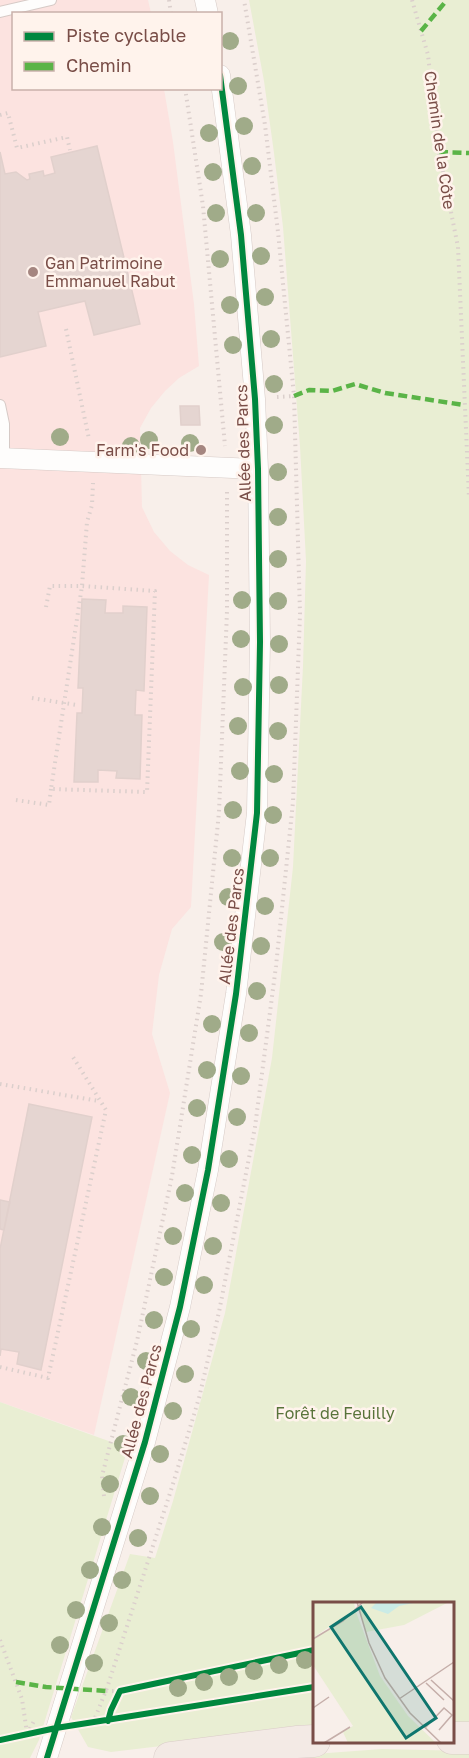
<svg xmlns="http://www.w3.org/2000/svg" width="469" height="1758" font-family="'Golos Text',sans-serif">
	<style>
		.commercial { fill: #fce3e0 }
		.green { fill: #e9eed3 }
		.building { fill: #e5d5d1; stroke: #e1d0cc; stroke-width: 1.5 }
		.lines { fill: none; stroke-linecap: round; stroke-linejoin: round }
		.service-casing { stroke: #d6cac6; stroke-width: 12 }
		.minor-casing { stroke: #d6cac6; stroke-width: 21 }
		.primary-casing { stroke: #daccc8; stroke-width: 33 }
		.path { stroke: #dbcfcc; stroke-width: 4; stroke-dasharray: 1.5 4.5; stroke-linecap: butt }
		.service { stroke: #fefdfc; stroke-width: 10 }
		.minor { stroke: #fefdfc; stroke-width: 20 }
		.primary { stroke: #f3eae5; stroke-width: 32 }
		.quiet { stroke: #5ab447; stroke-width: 4.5; stroke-dasharray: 9 4.5; stroke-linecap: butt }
		.cycleway-casing { stroke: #fff3ec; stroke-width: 10 }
		.cycleway { stroke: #00873e; stroke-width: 6 }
		.tree { fill: #a0ab89 }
		.poi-dot { fill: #a58680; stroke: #fff3ec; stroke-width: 2 }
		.labels { text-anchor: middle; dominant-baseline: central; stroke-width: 5; stroke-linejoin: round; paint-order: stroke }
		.street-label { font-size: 16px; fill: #794d47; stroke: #fff3ec }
		.poi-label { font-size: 16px; fill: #794d47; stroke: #fff3ec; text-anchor: start }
		.park-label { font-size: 16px; fill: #587339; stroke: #fff3ec }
		.inset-road { fill: none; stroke: #c5aea9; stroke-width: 1.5 }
		.view { fill: #0f766e; fill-opacity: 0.15; stroke: #0f766e; stroke-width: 3 }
		.inset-edge { fill: none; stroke: #794d47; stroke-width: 3 }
	</style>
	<rect width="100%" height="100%" fill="#f8efea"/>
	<path class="commercial" d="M0,0h148l3,13 -137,1v74l150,1 9,53 21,162 5,62 -20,12 -14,13 -14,17 -11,20 2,79 12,25 16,19 18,14 21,10 -18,332 -19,22 -13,46 -7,59 18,59 -76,342 -94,-33z"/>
	<path class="green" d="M249,0h220v1725l-16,-1 -1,-120h-138v124l-203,24 -23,-5 -17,-30 59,-163 25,4 18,-57 52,-188 47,-255 21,-191 10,-201 3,-105 -6,-115 -17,-219 -9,-74 -10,-72z
		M0,1402l128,46 -89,292 -9,18h-30z
		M382,1749l87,2v7h-209z"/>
	<path class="building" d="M97,146l43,178 -46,11 -9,-34 -47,11 8,34 -46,11v-205l5,22 11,-2 11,8 3,-1 -1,-5 14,-3 1,5 11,-3 -4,-16z
		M180,406h19l1,19h-19z
		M82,599l24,1 -1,13h18v-7l24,1 -3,84 -8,-1 -1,25h7l-2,64 -24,-1 1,-7 -19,-1v12h-24l3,-69h5l1,-25h-5z
		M29,1104l63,13 -51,253 -24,-6 2,-12 -18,-3 -1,7v-107z
		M0,1200l10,2 -6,28 -4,-1z"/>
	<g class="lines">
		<g class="service-casing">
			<path id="service" d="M0,12l51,-12
				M0,405l4,19v34"/>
		</g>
		<g class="minor-casing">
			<path id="minor" d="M205,0l3,14
				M0,458l258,11
				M47,1758l98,-316 35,-135 28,-137 28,-176 21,-181 3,-171 -2,-173 -3,-70 -14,-164 -21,-160"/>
		</g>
		<g class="primary-casing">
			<path id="primary" d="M452,1738h17
				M170,1758l126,-16 18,-1"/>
		</g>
		<path class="path" d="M169,0l2,14
			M412,0l16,55 11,97 19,95 11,251
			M185,88l18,118 22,240
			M0,115l8,-2 9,35 50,-11 3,13
			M66,329l23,110
			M277,397l17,-1
			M46,607l4,-21h32l73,5 -8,201 -96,-3 31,-203 5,-64 5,-17 1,-22
			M32,698l45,7
			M16,800l33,5 2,-16
			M0,1084l99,17
			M0,1367l48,11 58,-268 -33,-53
			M104,1496l-2,-20 35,-135 35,-165 29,-182 18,-182 8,-201v-121
			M0,1640l22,59 5,34
			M106,1691h14
			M93,1723l14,-35 65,-201 27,-89 20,-86 36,-185 21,-161 17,-164 7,-188 -6,-218 -16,-164 -13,-107 -21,-125
			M27,1734l7,-13"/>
		<use href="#service" class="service"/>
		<use href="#minor" class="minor"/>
		<use href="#primary" class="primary"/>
		<path class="quiet" d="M421,31l26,-31
			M439,152l30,1
			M294,396l15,-6 23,1 23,-7 30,9 79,12
			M16,1682l30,5 60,4"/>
		<g class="cycleway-casing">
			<path id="cycleway" d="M108,1721l3,-11 9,-19 194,-41
				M0,1740l56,-12 258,-41
				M47,1758l98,-316 35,-135 28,-137 28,-176 21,-181 3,-171 -2,-173 -3,-70 -14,-164 -21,-160"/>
		</g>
		<use href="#cycleway" class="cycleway"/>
	</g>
	<g class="tree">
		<circle cx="230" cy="41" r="9"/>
		<circle cx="238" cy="86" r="9"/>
		<circle cx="244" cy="126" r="9"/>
		<circle cx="209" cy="133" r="9"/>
		<circle cx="252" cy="166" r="9"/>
		<circle cx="213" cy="172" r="9"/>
		<circle cx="216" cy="213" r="9"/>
		<circle cx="256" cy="213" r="9"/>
		<circle cx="261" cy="256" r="9"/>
		<circle cx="220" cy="259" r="9"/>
		<circle cx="265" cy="297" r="9"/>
		<circle cx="230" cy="305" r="9"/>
		<circle cx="271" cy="339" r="9"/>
		<circle cx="233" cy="345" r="9"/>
		<circle cx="274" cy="384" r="9"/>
		<circle cx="274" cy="425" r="9"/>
		<circle cx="60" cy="437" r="9"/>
		<circle cx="149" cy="440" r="9"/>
		<circle cx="190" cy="443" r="9"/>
		<circle cx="131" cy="446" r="9"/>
		<circle cx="278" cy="472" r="9"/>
		<circle cx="278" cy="517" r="9"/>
		<circle cx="278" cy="559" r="9"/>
		<circle cx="242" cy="600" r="9"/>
		<circle cx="278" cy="601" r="9"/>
		<circle cx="241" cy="639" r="9"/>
		<circle cx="279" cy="644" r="9"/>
		<circle cx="279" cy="685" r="9"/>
		<circle cx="243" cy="687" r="9"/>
		<circle cx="238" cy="726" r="9"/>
		<circle cx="278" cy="731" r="9"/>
		<circle cx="240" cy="771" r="9"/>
		<circle cx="274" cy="774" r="9"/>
		<circle cx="233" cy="810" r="9"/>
		<circle cx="273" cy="815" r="9"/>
		<circle cx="232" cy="858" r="9"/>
		<circle cx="270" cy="858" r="9"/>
		<circle cx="228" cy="897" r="9"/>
		<circle cx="265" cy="906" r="9"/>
		<circle cx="223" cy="942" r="9"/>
		<circle cx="261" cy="946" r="9"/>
		<circle cx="257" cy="991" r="9"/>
		<circle cx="212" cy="1024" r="9"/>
		<circle cx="249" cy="1033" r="9"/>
		<circle cx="207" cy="1070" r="9"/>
		<circle cx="241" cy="1076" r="9"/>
		<circle cx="197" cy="1108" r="9"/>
		<circle cx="237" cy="1117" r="9"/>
		<circle cx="192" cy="1155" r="9"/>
		<circle cx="229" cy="1159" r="9"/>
		<circle cx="185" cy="1193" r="9"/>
		<circle cx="221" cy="1203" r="9"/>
		<circle cx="173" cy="1236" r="9"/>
		<circle cx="213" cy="1246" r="9"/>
		<circle cx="164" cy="1277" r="9"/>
		<circle cx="204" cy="1285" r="9"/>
		<circle cx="154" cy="1320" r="9"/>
		<circle cx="191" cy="1329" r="9"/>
		<circle cx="146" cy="1361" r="9"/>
		<circle cx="185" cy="1374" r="9"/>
		<circle cx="131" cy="1397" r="9"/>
		<circle cx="173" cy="1411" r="9"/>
		<circle cx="123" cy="1444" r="9"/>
		<circle cx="160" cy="1454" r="9"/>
		<circle cx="110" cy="1484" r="9"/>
		<circle cx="150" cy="1496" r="9"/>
		<circle cx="102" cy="1527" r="9"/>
		<circle cx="138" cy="1538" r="9"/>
		<circle cx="90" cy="1570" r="9"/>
		<circle cx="122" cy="1580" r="9"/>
		<circle cx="76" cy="1610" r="9"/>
		<circle cx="109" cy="1623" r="9"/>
		<circle cx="60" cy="1645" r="9"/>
		<circle cx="305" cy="1660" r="9"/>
		<circle cx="94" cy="1663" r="9"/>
		<circle cx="279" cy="1665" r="9"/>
		<circle cx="254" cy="1671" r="9"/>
		<circle cx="229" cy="1677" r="9"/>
		<circle cx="204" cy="1682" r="9"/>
		<circle cx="178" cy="1688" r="9"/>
	</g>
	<g class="poi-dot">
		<circle cx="33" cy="272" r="6"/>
		<circle cx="201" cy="450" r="6"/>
	</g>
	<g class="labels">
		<g class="street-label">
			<text transform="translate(440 140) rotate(82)">Chemin de la Côte</text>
			<text transform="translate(243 443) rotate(-92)">Allée des Parcs</text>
			<text transform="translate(231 926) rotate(-83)">Allée des Parcs</text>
			<text transform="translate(141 1401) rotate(-75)">Allée des Parcs</text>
		</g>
		<g class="poi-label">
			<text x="45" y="263">Gan Patrimoine<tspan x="45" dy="18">Emmanuel Rabut</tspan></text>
			<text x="189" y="450" text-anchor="end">Farm's Food</text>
		</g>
		<g class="park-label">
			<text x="335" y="1413">Forêt de Feuilly</text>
		</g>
	</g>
	<g transform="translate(313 1602)">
		<rect width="141" height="141" fill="#f8efea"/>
		<path d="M0,0h41l1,7 -42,29zM51,0h85l-45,23 -38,7 -7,-23zM43,10l24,64 28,40 28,27h-88l-5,-11 10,-6 -40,-61v-25z" fill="#e9eed3"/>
		<path d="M64,0h41l-19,4 -11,8 -17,-6z" fill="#caebe6"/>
		<path class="inset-road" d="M44,0l12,41 16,35 25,35 31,30M0,37l30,-18 20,-19M118,78l23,21M113,81l18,17M86,97l55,-37M0,106l16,-11M112,126l19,-20 8,7 -13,15M11,141l26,-16"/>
		<path class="view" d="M48,5l75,111 -30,20 -75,-111z"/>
		<rect width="141" height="141" class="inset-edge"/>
	</g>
	<rect x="12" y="12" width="210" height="78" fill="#fff3ec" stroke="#c9b1aa" stroke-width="1.5"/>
	<rect x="24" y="32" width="30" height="9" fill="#00873e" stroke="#c9b1aa" stroke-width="1.5"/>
	<text x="66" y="42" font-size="18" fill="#794d47">Piste cyclable</text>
	<rect x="24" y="62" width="30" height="9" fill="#5ab447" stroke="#c9b1aa" stroke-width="1.5"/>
	<text x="66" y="72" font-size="18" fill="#794d47">Chemin</text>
</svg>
